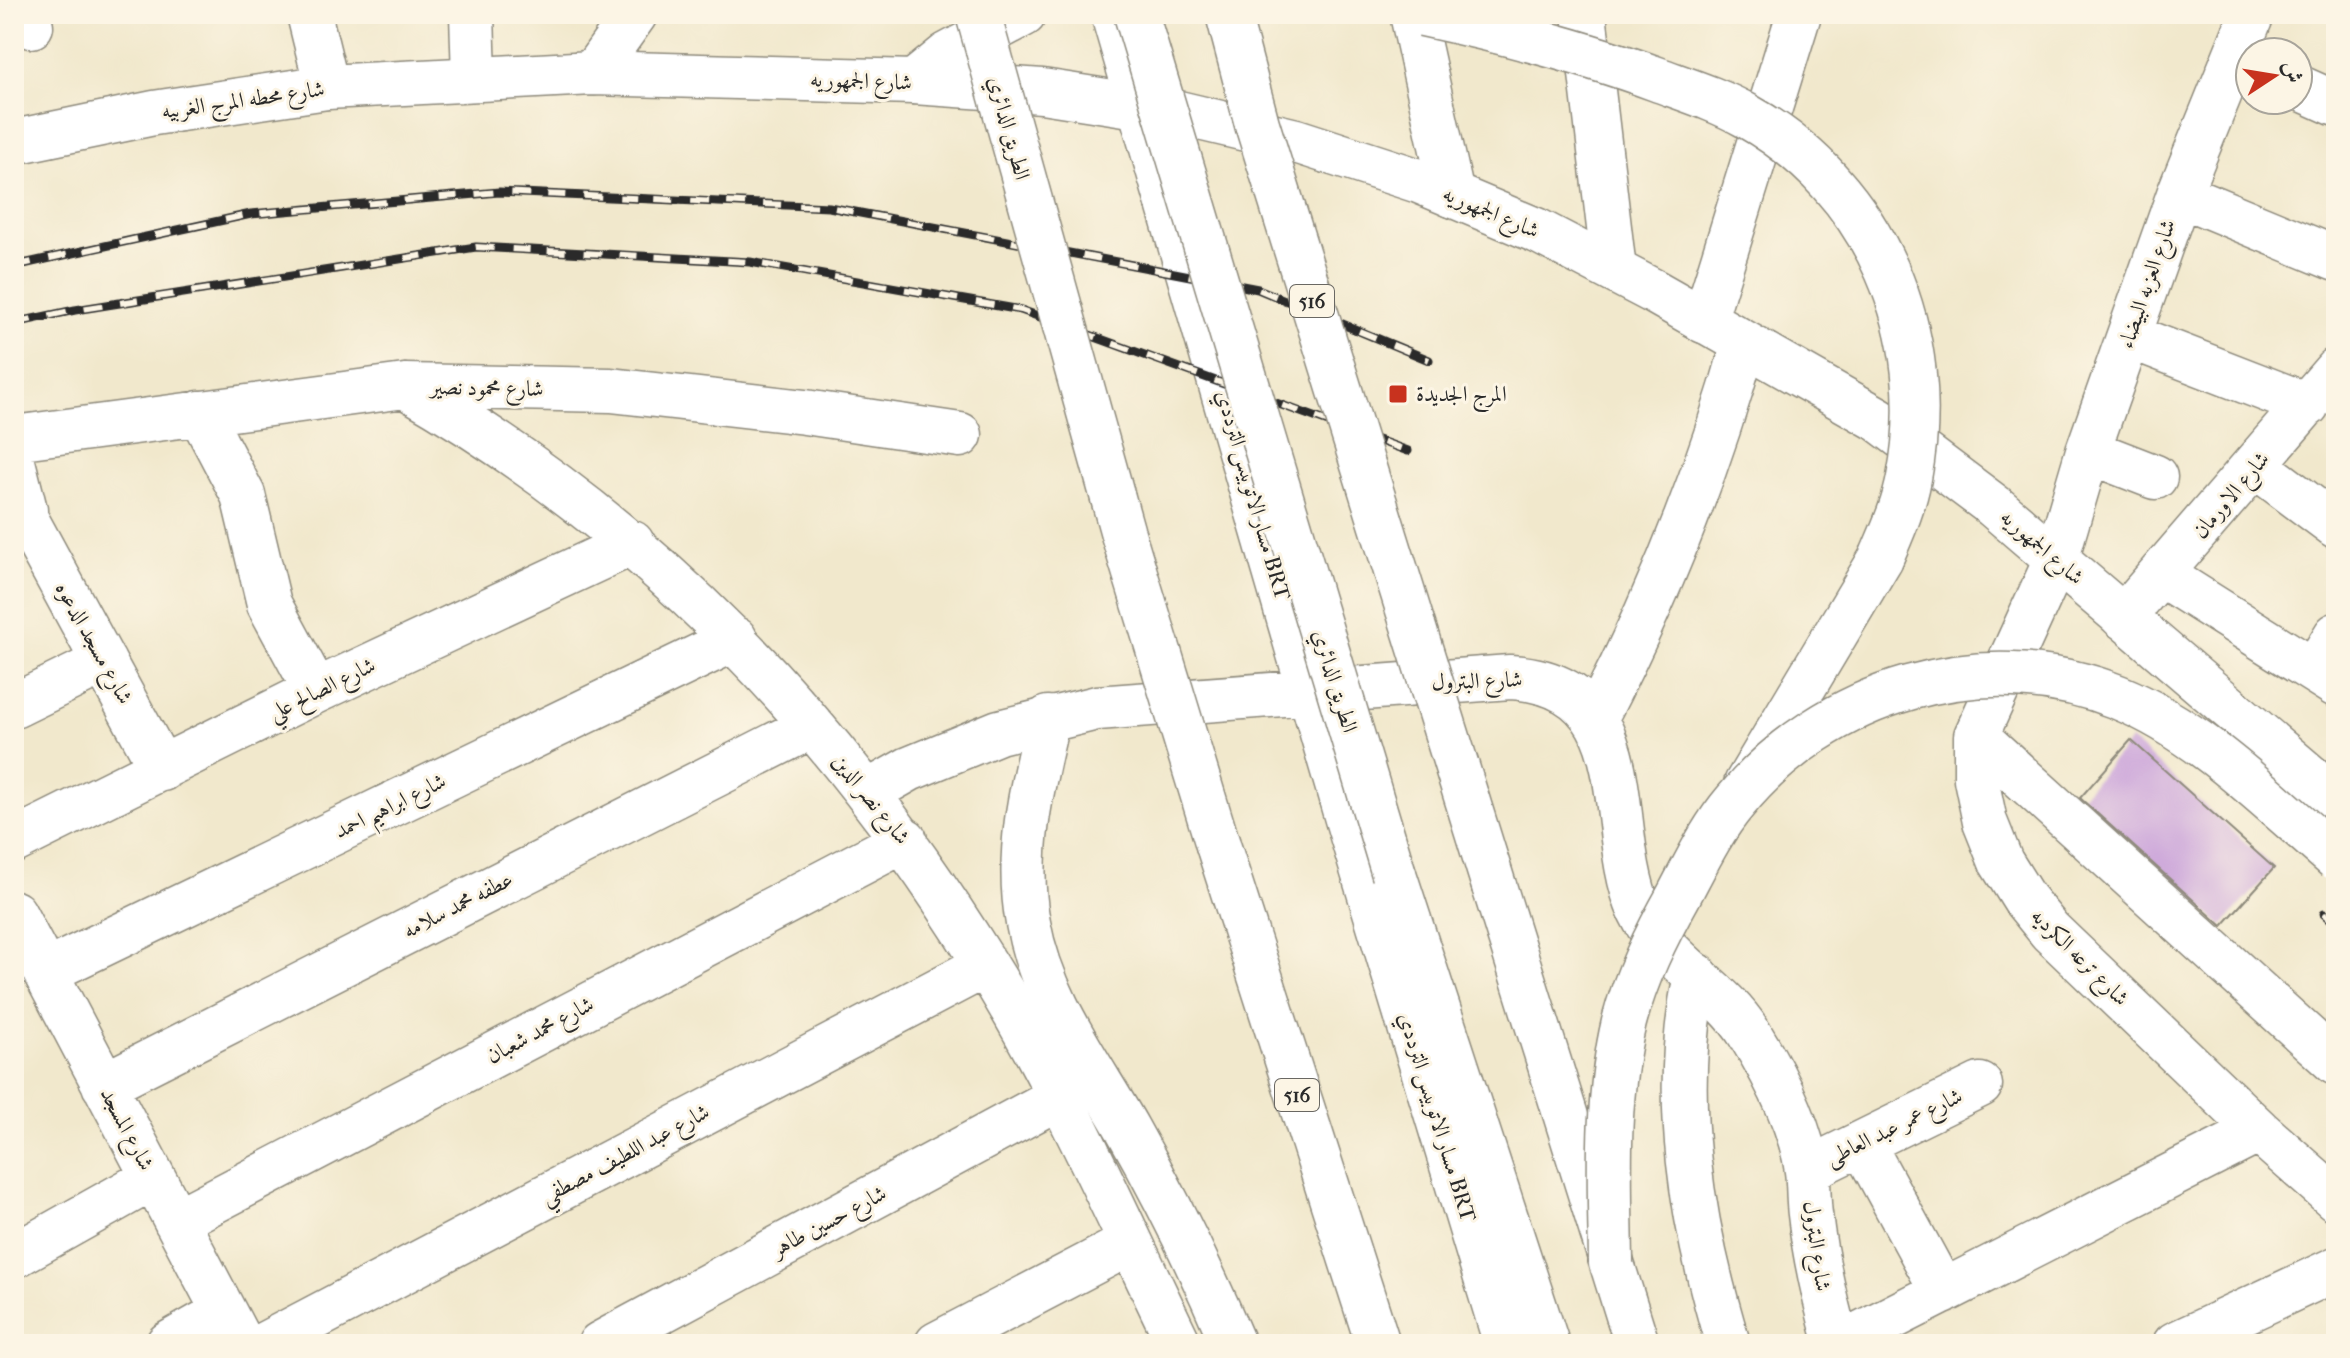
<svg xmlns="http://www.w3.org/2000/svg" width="2350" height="1358" font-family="'IM FELL French Canon',Amiri,serif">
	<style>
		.building { fill: #cba4da }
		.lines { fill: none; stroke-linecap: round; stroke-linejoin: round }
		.minor-casing { stroke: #8e8a7c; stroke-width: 47 }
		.major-casing { stroke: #8e8a7c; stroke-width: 47 }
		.highway-casing { stroke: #8e8a7c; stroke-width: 47 }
		.minor { stroke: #fff; stroke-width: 44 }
		.major { stroke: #fff; stroke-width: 44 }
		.highway { stroke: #fff; stroke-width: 44 }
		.rail-casing { stroke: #2b2b2b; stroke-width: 9 }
		.rail { stroke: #fcf5e5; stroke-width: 6; stroke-dasharray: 18; stroke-linecap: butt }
		.highway-bridge-casing { stroke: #8e8a7c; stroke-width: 47; stroke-linecap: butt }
		.highway-bridge { stroke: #fff; stroke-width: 44 }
		.poi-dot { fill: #c8321e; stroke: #fcf5e5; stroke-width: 3 }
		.labels { text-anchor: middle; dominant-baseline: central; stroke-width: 6; stroke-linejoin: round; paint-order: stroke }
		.shield { fill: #fcf5e5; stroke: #6a6863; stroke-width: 2 }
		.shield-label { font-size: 20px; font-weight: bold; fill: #2b2b2b }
		.street-label { font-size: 22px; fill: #2b2b2b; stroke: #fcf5e5 }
		.poi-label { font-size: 22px; fill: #2b2b2b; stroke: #fcf5e5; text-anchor: start }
	</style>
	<rect width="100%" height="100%" fill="#fcf5e5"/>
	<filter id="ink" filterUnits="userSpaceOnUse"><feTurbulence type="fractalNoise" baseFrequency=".0125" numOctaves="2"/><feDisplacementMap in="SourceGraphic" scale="16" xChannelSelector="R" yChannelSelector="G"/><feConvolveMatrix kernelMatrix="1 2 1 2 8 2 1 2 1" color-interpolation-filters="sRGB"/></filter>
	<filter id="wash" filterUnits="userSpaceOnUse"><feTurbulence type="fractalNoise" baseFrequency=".006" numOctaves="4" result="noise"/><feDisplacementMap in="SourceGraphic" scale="32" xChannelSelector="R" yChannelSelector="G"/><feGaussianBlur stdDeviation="1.8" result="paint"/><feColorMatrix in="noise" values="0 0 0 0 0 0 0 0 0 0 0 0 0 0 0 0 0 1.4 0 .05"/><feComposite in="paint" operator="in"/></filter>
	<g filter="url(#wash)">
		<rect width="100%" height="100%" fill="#f1e8cc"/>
		<g id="blocks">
			<path class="building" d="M2131,740l143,128 -52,58 -142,-128z"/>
		</g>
	</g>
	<g filter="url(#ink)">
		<use href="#blocks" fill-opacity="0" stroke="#8e8a7c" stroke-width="2"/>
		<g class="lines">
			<g class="minor-casing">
				<path id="minor" d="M28,14l3,12
					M309,14l18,73
					M472,14l2,63
					M1113,14l234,805 159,525
					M1412,14l40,181
					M1584,14l30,256
					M2252,14l-73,180 -91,257 -32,109 -80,176v43l9,43 16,40 23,37 26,32 209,200 77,68
					M2298,87l38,17
					M2179,194l157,65
					M1704,321l95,-307
					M2129,336l178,69
					M405,386c246,141 430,337 579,576 76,121 133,254 195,382
					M200,413l43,82 26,109 47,87
					M14,438l391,-52 206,4 194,22 155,23
					M2088,451l67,26
					M14,466l11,44v7l-11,9
					M2256,466l80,60
					M25,517l137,252
					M2162,575l174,110
					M2123,617l213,-247
					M2314,671l22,-36
					M14,706l90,-44
					M1595,719c63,-121 112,-243 149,-375
					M1976,736l360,327
					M867,793l42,-24 90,-37 98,-24 413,-31c137,8 92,147 130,234 23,49 80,76 109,122 24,39 52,91 58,138 2,14 1,29 3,43 5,44 15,87 27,130
					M14,841l302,-150 316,-148
					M14,913l227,431
					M45,972l690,-333
					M104,1085l708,-359
					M1862,1143l81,149
					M1807,1170l173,-85
					M176,1221l729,-381
					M14,1256l139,-78
					M168,1344l56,-32
					M265,1344l721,-379
					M600,1344l459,-247
					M937,1344l193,-101
					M1840,1344l419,-213
					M2175,1344l161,-75"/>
			</g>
			<g class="major-casing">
				<path id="major" d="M14,142l140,-29 173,-26 266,-14 321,9 128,9 128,20 126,30 123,40 119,50 115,60 225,128 116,87 342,293"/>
			</g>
			<g class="highway-casing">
				<path id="highway" d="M593,73l42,-59
					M914,82l33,-27 77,-41
					M1048,718c-16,68 -33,135 -20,205 14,78 62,140 100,207 39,69 74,141 105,214
					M1746,784l135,-226
					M1218,845l160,499
					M1394,874l153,470
					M1494,886l143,458
					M1696,975c-26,122 -4,250 32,369"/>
			</g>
			<use href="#minor" class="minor"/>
			<use href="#major" class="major"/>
			<use href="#highway" class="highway"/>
			<g class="rail-casing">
				<path id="rail" d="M14,266l237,-52 248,-22 330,15 429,82 171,71
					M14,323l61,-13 401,-63 274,15 271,48 387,141
					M2324,913l12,11"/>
			</g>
			<use href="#rail" class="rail"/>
			<g class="highway-bridge-casing">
				<path id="highway-bridge" d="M978,14l145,520 95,311
					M1136,14l258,860
					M1228,14l29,110 237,762
					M1423,14c79,17 158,37 234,65 30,11 62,21 90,37 129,72 190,219 162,362 -5,28 -17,54 -28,80
					M1611,1263c-1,-80 -6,-161 13,-241 12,-46 32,-86 55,-127 17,-32 33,-66 56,-93 91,-111 247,-159 383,-105 84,34 150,103 218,161"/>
			</g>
			<use href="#highway-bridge" class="highway-bridge"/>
		</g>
	</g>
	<rect class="poi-dot" x="1388" y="384" width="20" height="20" rx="4"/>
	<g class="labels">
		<g class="shield">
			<rect x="1290" y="285" width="44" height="32" rx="6"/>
			<rect x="1275" y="1079" width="44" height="32" rx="6"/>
		</g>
		<g class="shield-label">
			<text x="1312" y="301">516</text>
			<text x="1297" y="1095">516</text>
		</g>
		<g class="street-label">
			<text transform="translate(861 81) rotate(2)">شارع الجمهوريه</text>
			<text transform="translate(243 100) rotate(-8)">شارع محطه المرج الغربيه</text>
			<text transform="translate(1009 128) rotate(75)">الطريق الدائري</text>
			<text transform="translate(1491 212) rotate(23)">شارع الجمهوريه</text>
			<text transform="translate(2147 284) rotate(-71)">شارع العزبه البيضاء</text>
			<text transform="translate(487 388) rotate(1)">شارع محمود نصير</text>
			<text transform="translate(1253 495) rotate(74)">مسار الاتوبيس الترددي BRT</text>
			<text transform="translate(2231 495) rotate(-50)">شارع الاورمان</text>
			<text transform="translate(2042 547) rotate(41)">شارع الجمهوريه</text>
			<text transform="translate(94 643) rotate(61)">شارع مسجد الدعوه</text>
			<text transform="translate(1335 681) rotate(73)">الطريق الدائري</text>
			<text transform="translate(1477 681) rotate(-2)">شارع البترول</text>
			<text transform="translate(322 689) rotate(-26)">شارع الصالح علي</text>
			<text transform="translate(871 799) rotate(51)">شارع نصر الدين</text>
			<text transform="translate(390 806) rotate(-26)">شارع ابراهيم احمد</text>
			<text transform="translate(458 905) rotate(-27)">عطفه محمد سلامه</text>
			<text transform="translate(2080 957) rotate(45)">شارع ترعه الكرديه</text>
			<text transform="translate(540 1030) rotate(-28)">شارع محمد شعبان</text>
			<text transform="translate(1437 1117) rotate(73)">مسار الاتوبيس الترددي BRT</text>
			<text transform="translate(1894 1127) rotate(-26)">شارع عمر عبد العاطى</text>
			<text transform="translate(127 1129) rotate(62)">شارع المسجد</text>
			<text transform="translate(625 1154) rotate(-28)">شارع عبد اللطيف مصطفي</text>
			<text transform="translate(829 1221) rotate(-28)">شارع حسين طاهر</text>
			<text transform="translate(1817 1246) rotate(82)">شارع البترول</text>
		</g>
		<g class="poi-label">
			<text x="1416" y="394">المرج الجديدة</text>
		</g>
	</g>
	<rect width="2350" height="1358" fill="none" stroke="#fcf5e5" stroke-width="48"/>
	<g transform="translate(2274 76) rotate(78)"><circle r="38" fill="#fcf5e5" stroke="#a8a49b" stroke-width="2"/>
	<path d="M0-6L14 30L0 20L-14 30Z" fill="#c8321e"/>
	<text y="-12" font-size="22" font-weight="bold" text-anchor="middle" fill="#2b2b2b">ش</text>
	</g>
</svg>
